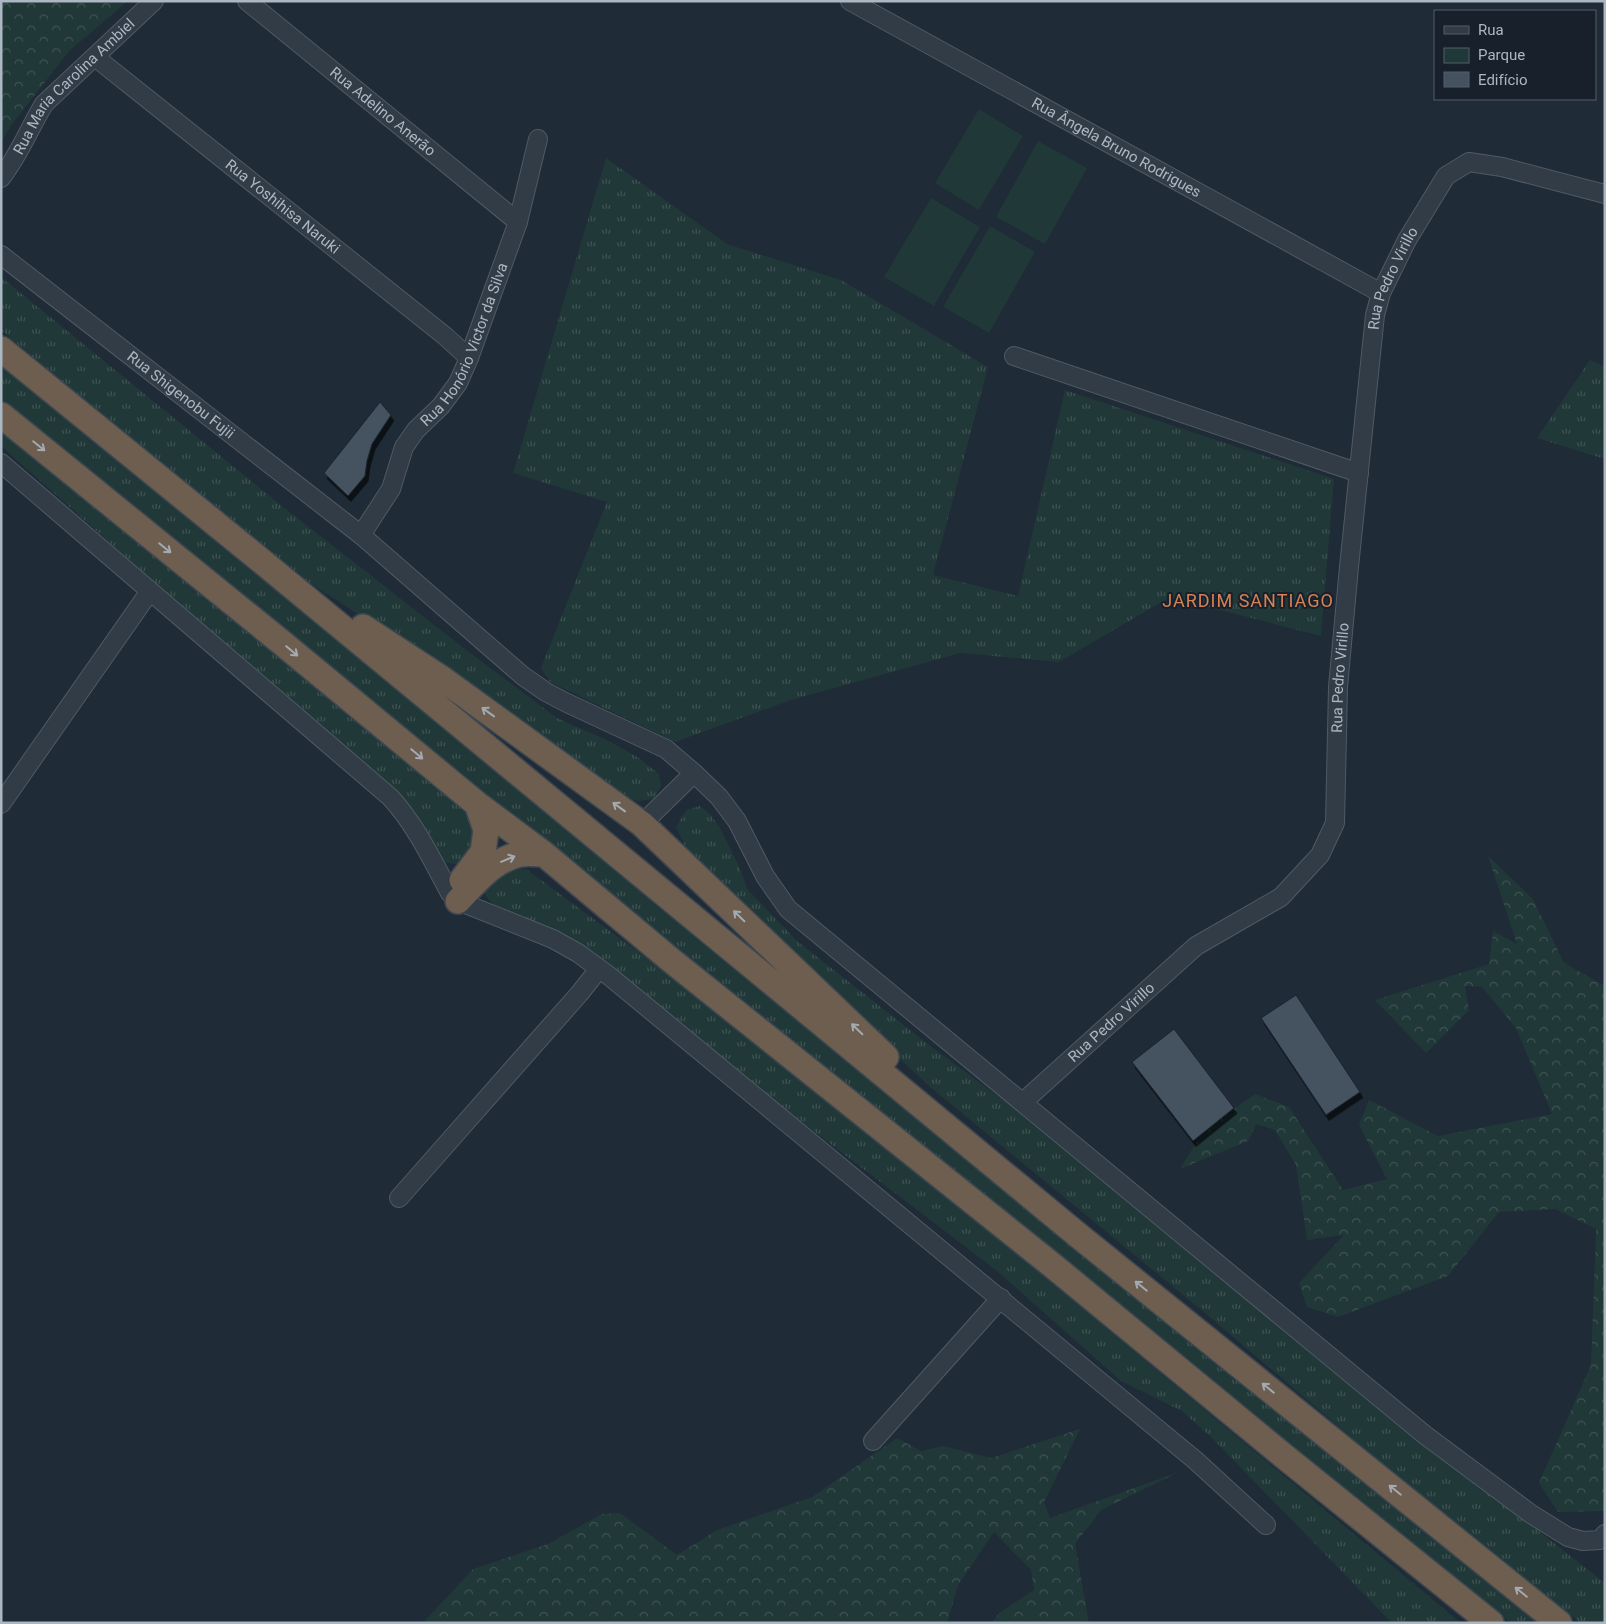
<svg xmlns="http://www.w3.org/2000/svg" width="1606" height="1624" font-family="Roboto,sans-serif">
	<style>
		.grass { fill: url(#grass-tufts) }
		.forest { fill: url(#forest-crowns) }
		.park { fill: #213838 }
		.building { fill: #445260; stroke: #1a232d; filter: url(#shadow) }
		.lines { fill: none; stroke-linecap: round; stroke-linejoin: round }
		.minor-casing { stroke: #505a65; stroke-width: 20 }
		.highway-casing { stroke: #3d4751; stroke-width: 28 }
		.minor { stroke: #323c47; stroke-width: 18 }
		.highway { stroke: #6d5e4f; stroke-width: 25 }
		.oneway { stroke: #a3aab2 }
		.labels { text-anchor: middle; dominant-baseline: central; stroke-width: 4; stroke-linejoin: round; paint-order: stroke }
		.street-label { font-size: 15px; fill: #acb7c4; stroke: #18212b }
		.quarter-label { font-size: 18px; letter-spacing: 1px; fill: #d58256; stroke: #18212b }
	</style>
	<defs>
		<pattern id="grass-tufts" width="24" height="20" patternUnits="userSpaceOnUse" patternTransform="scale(1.25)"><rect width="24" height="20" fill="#213838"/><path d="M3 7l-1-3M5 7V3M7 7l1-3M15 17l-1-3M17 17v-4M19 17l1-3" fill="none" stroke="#3f5353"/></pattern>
		<pattern id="forest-crowns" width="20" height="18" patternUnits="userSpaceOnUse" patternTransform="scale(1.25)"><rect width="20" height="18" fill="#213838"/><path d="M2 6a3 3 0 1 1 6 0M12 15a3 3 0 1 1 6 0" fill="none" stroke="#3f5353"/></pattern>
		<filter id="shadow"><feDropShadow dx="3" dy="5.5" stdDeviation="0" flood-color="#0009"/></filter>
	</defs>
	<rect width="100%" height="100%" fill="#1f2b36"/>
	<path class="grass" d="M606,158l121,86 114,36 147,87 -55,208 85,21 47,-206 269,89 -13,157 -151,-39 -111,65 -99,-9 -169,47 -116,42 -125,-60 -9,-14 66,-166 -94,-29z
		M1,277l281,229 183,143 92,69 50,22 32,18 20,16 2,12 -7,13 -16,2 -20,-5 -245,-172 -126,-82 -246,-212z
		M1590,360l15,6v93l-68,-21z
		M1,362l1539,1261h-29l-787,-634 -723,-587z
		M1,425l54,42 249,211 118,98 34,26 18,22 1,31 -13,10 -20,-3 -22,-41 -30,-34 -138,-118 -251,-223z
		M700,806l8,6 11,14 19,38 10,26 49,51 136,107 127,94 349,293 61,42 135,106v40h-24l-103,-78 -273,-232 -276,-227 -236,-223 -17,-36 10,-17z
		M526,869l244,180 62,54 209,171 420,349h-69l-180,-185 -30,-27 -61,-30 -125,-111 -235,-179 -147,-124 -50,-32 -70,-29 -11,-14 23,-22z"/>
	<path class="forest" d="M1,1h127l-59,50 -56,72 -12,19z
		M1488,856l45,43 31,64 41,23v525l-47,1 -19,-29 52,-118 5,-136 -41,-20 -56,3 -51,64 -110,41 -31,-10 -8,-24 45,-48 -37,5 -11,-75 -21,-35 -19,-6 -8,17 -68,28 24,-39 51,-36 34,13 54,83 44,-11 -28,-54 10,-25 69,36 114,-22 -36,-86 -34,-41 -17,-1 4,24 -43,43 -51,-53 114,-36 4,-33 24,13z
		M1080,1429l-36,73 6,16 129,-46 -78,38 -26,34 14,79h-97l7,-10 35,-23 -3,-20 -37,-38 -36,53 -11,38h-524l50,-54 75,-25 54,-30 18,-1 57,42 40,-25 95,-33 85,-59 24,13 22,-5 48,12z"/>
	<path class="park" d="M979,109l44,27 -44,74 -44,-27z
		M1038,141l49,27 -42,76 -49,-27z
		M931,198l49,29 -46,79 -50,-29z
		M990,226l45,26 -46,81 -46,-26z"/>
	<path class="building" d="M380,402l11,13 -19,29 -5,17 -2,15 -17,20 -24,-23z
		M1296,995l64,97 -34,23 -65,-97z
		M1174,1029l60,79 -41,33 -61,-79z"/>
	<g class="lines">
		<g class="minor-casing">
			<g id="minor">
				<path id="s1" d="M247,1l271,221"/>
				<path id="s2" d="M850,1l531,292"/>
				<path id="s3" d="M95,57l350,279 24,22"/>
				<path id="s4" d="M1,178c18,-23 28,-49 43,-74l110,-103"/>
				<path id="s5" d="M1,255l360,280 162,141 23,16 21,11 99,46 28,24 25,24 18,24 28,55 23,33 637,526 106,79 37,23 15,4 17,-1 5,-6"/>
				<path d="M1014,356l345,117"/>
				<path d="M1,463l389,334c26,28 42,63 60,96l8,8 95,38 25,14 30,22 587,485 71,65"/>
				<path id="s6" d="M361,535l30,-46 13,-42 12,-17 25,-24 17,-23 11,-25 49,-136 20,-83"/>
				<path d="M1,804l149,-213"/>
				<path d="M642,824l52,-51"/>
				<path id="s7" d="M1023,1102l173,-156 85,-49 39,-42 15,-32 3,-136 11,-120 26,-252 6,-22 26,-53 39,-64 23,-14 33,5 103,27"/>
				<path d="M399,1198l180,-204 20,-25"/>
				<path d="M873,1441l128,-143"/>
			</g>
		</g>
		<g class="highway-casing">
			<path id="highway" d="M1,349l258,210 820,677 480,387
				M1,415l280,227 196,162 67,50 128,107 380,304 233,192 206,166
				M363,627l81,53 198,144 244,233
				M462,880l21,-28 3,-22 -9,-26
				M458,901c18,-19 35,-41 62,-47 8,-1 17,0 24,0"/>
		</g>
		<use href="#minor" class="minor"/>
		<use href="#highway" class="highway"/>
	</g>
	<defs><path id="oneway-shaft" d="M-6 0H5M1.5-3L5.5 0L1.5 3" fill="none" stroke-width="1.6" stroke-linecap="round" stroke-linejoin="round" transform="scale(1.25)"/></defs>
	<g class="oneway">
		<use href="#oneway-shaft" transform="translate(39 446) rotate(39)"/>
		<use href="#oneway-shaft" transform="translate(165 548) rotate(39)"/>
		<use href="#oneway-shaft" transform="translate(292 651) rotate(40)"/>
		<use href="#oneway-shaft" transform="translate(488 712) rotate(-144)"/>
		<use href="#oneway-shaft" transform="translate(417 754) rotate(40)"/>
		<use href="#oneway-shaft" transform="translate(619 807) rotate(-144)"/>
		<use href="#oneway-shaft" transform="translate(508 859) rotate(-22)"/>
		<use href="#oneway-shaft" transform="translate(739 916) rotate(-136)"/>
		<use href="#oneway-shaft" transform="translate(857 1029) rotate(-136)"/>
		<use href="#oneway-shaft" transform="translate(1141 1286) rotate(-141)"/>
		<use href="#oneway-shaft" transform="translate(1268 1388) rotate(-141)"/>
		<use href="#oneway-shaft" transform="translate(1395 1490) rotate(-141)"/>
		<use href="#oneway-shaft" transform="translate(1521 1592) rotate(-141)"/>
	</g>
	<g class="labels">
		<g class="street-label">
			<text stroke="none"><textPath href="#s4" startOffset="118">Rua Maria Carolina Ambiel</textPath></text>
			<text stroke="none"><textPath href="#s1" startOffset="175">Rua Adelino Anerão</textPath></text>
			<text stroke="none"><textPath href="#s2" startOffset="304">Rua Ângela Bruno Rodrigues</textPath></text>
			<text stroke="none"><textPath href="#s3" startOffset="240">Rua Yoshihisa Naruki</textPath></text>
			<text stroke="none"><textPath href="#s7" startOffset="974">Rua Pedro Virillo</textPath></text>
			<text stroke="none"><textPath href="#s6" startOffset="220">Rua Honório Victor da Silva</textPath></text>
			<text stroke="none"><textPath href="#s5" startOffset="228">Rua Shigenobu Fujii</textPath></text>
			<text stroke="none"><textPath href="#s7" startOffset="569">Rua Pedro Virillo</textPath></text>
			<text stroke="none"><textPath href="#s7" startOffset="119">Rua Pedro Virillo</textPath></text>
		</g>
		<g class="quarter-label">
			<text x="1248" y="600">JARDIM SANTIAGO</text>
		</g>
	</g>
	<rect width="1606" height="1624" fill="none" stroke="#acb7c4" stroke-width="5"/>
	<rect x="1434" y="10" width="162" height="90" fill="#18212b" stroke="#535d68"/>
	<rect x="1444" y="26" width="25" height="8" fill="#323c47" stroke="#535d68"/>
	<text x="1478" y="35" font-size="15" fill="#acb7c4">Rua</text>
	<rect x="1444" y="48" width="25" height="15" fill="#213838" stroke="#535d68"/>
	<text x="1478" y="60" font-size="15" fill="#acb7c4">Parque</text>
	<rect x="1444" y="72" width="25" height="15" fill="#445260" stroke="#535d68"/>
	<text x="1478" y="85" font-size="15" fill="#acb7c4">Edifício</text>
</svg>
